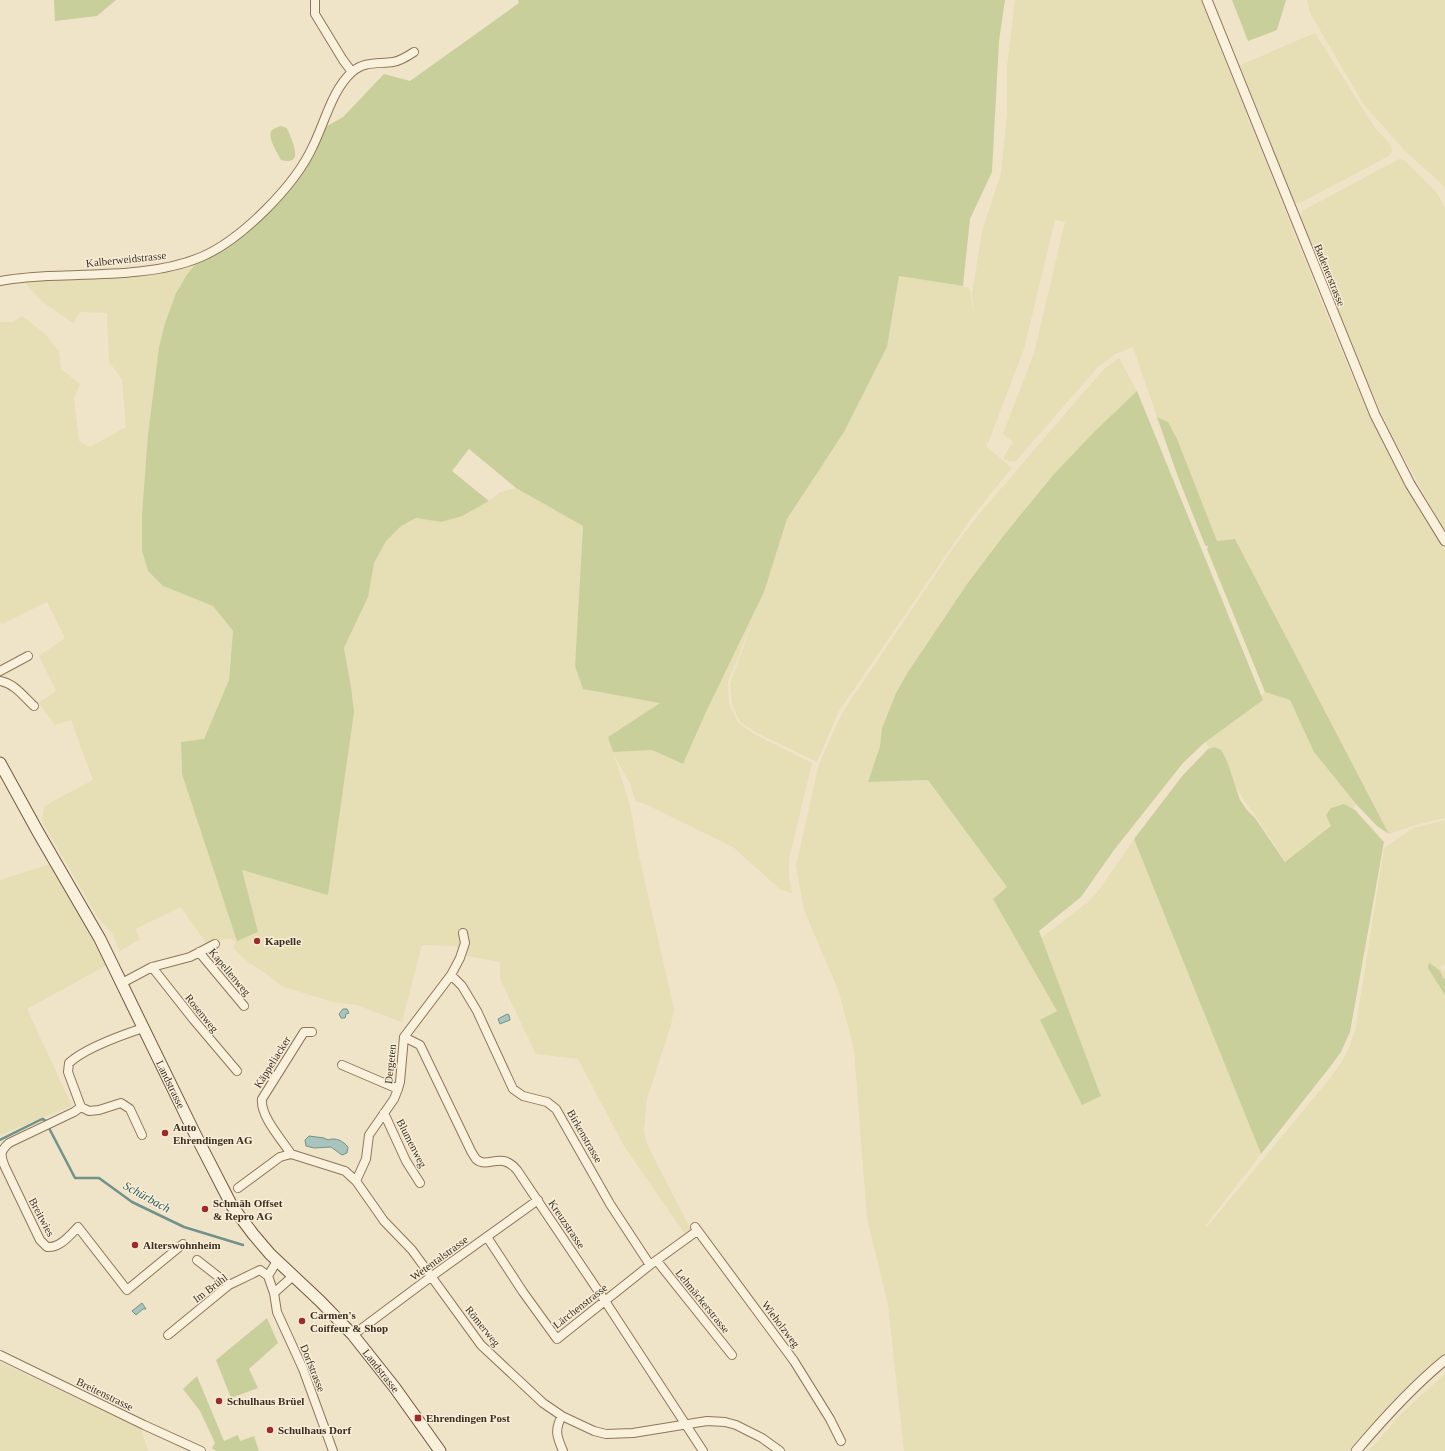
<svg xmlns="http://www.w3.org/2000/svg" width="1445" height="1451" font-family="'Times New Roman',serif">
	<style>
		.farmland { fill: #e6deb5 }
		.green { fill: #c9cf9b }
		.water { fill: #a9c4bc; stroke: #6f938a }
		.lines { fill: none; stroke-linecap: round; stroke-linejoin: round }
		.stream { stroke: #6f938a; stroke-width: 2.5 }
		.minor-casing { stroke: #8d765c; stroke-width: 10 }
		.tertiary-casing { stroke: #8d765c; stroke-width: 11 }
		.secondary-casing { stroke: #6f573f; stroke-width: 13 }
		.minor { stroke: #faf1dc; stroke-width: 8 }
		.tertiary { stroke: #faf1dc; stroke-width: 9 }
		.secondary { stroke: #faf1dc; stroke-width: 11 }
		.poi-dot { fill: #9e2a2b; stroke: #f7eed8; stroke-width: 1.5 }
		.labels { text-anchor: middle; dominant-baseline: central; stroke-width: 3; stroke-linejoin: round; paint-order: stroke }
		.street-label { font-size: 11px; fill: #3d2e20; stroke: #f7eed8 }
		.poi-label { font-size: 11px; font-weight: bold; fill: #3d2e20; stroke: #f7eed8; text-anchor: start }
		.water-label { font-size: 12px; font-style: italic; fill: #2f5d5a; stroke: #f7eed8 }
	</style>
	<rect width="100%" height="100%" fill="#f0e4c8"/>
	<path class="farmland" d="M1015,0h186l126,316 26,62 31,66 31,57 30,50v267l-26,6 -30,10 -154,-295 -19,2 -48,-119 -11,-5 -24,-70 -18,7 -18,14 -81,93 -6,1 -7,-4 10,-16 -10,-8 31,-81 31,-131 -10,-2 -31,129 -36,94 -2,-1 1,5 25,21 -40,49 -133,194 -22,51 -62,-30 -15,-10 -8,-18 -2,-20 24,-67 -26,65 1,22 9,18 16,12 58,29 -23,96v18l3,16 -11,-3 -48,-43 -90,-44 -7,-1 -6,-18 -16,-29 16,50 8,46 36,158 -3,16 -24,74 -3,32 3,13 44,86 -6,4 -61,-88 -46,-87 -42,-5 -36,-75v-17l-33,-6 -11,-10 -34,-1 -20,77 -45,-17 -24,-3 -52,-16 -14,-12 -19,-12 -15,-14 3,-7 -7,-2 -13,1 -10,3 -25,-36 -46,22 5,10 -20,12 -8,-18 -14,-15 -56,-97 2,-15 49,-26 -22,-60 -16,5 -16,-22 17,-12 -17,-35 26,-18 -18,-36 -45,22 -2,-3v-299h13l9,-6 23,18 14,17 2,18 19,15 -6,14 5,43 11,6 36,-20 -4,-48 -13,-17 -2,-49 -27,-1 -7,11 -29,-20 -19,-20 7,-4 165,-17 -17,23 -15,38 -6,24 -11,87 -6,80v37l6,20 15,15 50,20 20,25 -4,49 -25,60 -23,3 1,31 76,158 -17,-63 87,25 23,-207 -7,-39 24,-51 6,-34 12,-22 15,-15 15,-8 25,4 48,-21 11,-9 16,-4 67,38 -8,140 85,37 -52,34 5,15 39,-2 31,14 23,-52 58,-120 23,-73 57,-87 43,-85 12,-71 64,10 7,3 4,29 -2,-24 10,-63 19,-58 6,-60v-47z
		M1307,0h138v189l-2,-4 -37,-33 -42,-47 -54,-92z
		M1315,33l51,81 10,15 15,16 1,6 -3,5 -87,46 -6,1 -5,-3 -53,-134z
		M1399,159l5,1 33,33 8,15v324l-54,-98 -31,-68 -60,-146 2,-9z
		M1119,358l18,33 -42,40 -41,43 -50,61 -37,49 -59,88 -12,21 -14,35 -2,18 -12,36 60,-2 80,107 -15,12 64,112 -17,9 61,76 -60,-158 47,-36 11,-12 35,-51 127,315 -55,71 1,2 123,-149 13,-18 6,-12 6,-17 29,-183 29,-20 32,-8v144l-5,3 5,6v383l-37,31 -52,54 -8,10h-444l-16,-146 -21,-87 -13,-168 -15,-58 -35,-82 -8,-44 23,-102 23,-51 112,-166 25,-33 117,-136 8,-9z
		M1265,692l25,7 24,53 42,52 -10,21 -60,37 -82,-122z
		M50,864l57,101 -80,44 45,97 -72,29v-255z
		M0,1362l141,67 7,22h-148z
		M1445,1374v77h-76l33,-38z"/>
	<path class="green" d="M54,0h62l-19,16 -42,5z
		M518,0h487l-6,41 -7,131 -22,47 -7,67 -64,-10 -12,71 -43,85 -57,87 -23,73 -58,120 -23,52 -31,-14 -39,2 -5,-15 52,-34 -77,-14 -8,-23 8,-140 -67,-38 -47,-39 -17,22 37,30 -27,15 -21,6 -25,-4 -15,8 -15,15 -12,22 -6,34 -24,51 7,39 3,25 -26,183 -86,-25 16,62 -21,9 -55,-167 -1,-32 23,-3 25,-59 4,-49 -20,-25 -50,-20 -15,-15 -6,-20v-37l6,-80 11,-87 6,-24 11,-30 10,-17 11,-14 67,-46 35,-37 28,-53 16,-9 41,-43 26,7 109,-78z
		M1232,0h54l-9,30 -29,11z
		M281,126l6,2c4,10 19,39 -6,32 -3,-6 -15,-24 -9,-30 2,-2 6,-3 9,-4z
		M1137,391l126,309 -59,43 -21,20 -69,87 -33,47 -42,34 62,165 -19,9 -42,-85 17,-9 -64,-112 14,-12 -79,-107 -60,2 12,-36 2,-18 14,-35 12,-21 59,-88 37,-49 50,-61 41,-43z
		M1157,417l11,5 9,17 40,102 18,-2 154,295 -12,-8 -21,-22 -42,-52 -24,-52 -25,-8 -58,-143 1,-2 -3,-2 -27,-68z
		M1215,747l6,3 6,11 13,39 7,10 8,8 30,44 46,-36 -5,-11 5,-7 13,-4 11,6 29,32 -34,190 -9,20 -11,15 -69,87 -127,-315 49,-64 25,-26z
		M1430,963l10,8 3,7 2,1v16l-17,-27v-3z
		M267,1318l11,25 -29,26 9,19 -27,10 -15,-38z
		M197,1376l27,65 14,-6 2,6 14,-5 5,15h-43l-4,-3 3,-5 -15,-32 -17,-22z"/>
	<path class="water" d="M343,1009h4l2,4 -3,1 -1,4h-4l-2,-4z
		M507,1014l2,1 1,5 -10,4 -2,-5z
		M309,1136l15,2 4,2c8,-3 15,1 20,7l-1,6 -5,2 -11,-8 -17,1 -8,-2 -1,-6z
		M142,1303l4,6h-3l-7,6 -4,-4z"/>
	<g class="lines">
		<path class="stream" d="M49,1128l26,50h24l33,24 52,25 59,18
			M0,1140l40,-20 3,-1 3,2"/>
		<g class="minor-casing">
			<path id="minor" d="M315,0v14l28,46 9,12
				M0,281c16,-3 32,-4 48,-5 47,-2 109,0 153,-19 40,-17 94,-71 112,-111 12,-24 19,-56 39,-74 12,-11 26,-8 41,-10 7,-1 15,-6 21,-10
				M0,671l28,-15
				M0,681c14,2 24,16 34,25
				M199,952l45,54
				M152,967l41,52 44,52
				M451,975l11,11 15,25 36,78 10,7 24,6 9,7 54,95 40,61
				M122,983l30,-16 38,-10 25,-13
				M404,1037l16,8 51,106c1,2 3,5 5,8 12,11 24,-9 41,11l88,131 98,150
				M342,1065l56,24
				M81,1107l-7,5 -65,31c-9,8 -9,12 -4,24l35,73 7,7c13,1 22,-11 31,-20l49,63 56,-46
				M384,1113l22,48 14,22
				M142,1135l-12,-26 -9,-6 -22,7 -10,1 -8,-4 -13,-35 1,-9c15,-14 53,-28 74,-35
				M291,1154c-9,-14 -31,-38 -29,-55l42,-67h8
				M356,1181l10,-22 3,-24 25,-36 4,-10 2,-7 4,-45 47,-62 9,-17 5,-15 -2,-10
				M238,1188l42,-31 11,-3 54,17 11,10 28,40 28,29 69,95 62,58 19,13 32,15 12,3 27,-1 74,-12 18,1 11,3 26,13 18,13
				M695,1227l99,134 36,58 11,22
				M487,1237l36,55 34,47 93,-74 47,-34
				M197,1260l32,25
				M277,1261l-9,15 6,17 3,19 26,57 30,82
				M657,1261l75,94
				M274,1293l19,-17
				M168,1335l61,-50 31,-15 8,6
				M353,1335l79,-59 106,-76
				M0,1355l144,70 57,26
				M562,1416c-8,14 -5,21 1,35"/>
		</g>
		<g class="tertiary-casing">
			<path id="tertiary" d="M1207,0l168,415 35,69 35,57
				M1356,1451c28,-33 56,-64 89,-91"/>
		</g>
		<g class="secondary-casing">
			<g id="secondary">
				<path id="s1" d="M0,763l38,69 62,107 95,195 37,72 21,28 17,20 50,47 33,34 42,53 45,63"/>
			</g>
		</g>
		<use href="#minor" class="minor"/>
		<use href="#tertiary" class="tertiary"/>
		<use href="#secondary" class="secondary"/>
	</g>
	<g class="poi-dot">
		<circle cx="257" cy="941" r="4"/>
		<circle cx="165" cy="1133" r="4"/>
		<circle cx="205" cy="1209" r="4"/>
		<circle cx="135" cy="1245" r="4"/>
		<circle cx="302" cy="1321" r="4"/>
		<circle cx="219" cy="1401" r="4"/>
		<rect x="414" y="1414" width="8" height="8" rx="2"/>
		<circle cx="270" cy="1430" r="4"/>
	</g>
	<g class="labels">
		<g class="street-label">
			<text transform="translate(126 259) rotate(-6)">Kalberweidstrasse</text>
			<text transform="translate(1330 275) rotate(68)">Badenerstrasse</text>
			<text transform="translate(230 972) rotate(50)">Kapellenweg</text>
			<text transform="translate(202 1013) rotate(51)">Rosenweg</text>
			<text transform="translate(272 1062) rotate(-58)">Käppeliacker</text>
			<text transform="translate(390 1064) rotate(-84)">Dergeten</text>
			<text stroke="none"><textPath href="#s1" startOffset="364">Landstrasse</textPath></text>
			<text transform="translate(585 1136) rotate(60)">Birkenstrasse</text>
			<text transform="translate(412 1143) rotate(63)">Blumenweg</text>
			<text transform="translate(42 1217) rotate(62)">Breitwies</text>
			<text transform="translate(567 1224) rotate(56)">Kreuzstrasse</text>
			<text transform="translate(439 1258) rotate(-36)">Wetentalstrasse</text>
			<text transform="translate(210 1288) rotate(-37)">Im Brühl</text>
			<text transform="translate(703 1301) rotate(51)">Lehmäckerstrasse</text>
			<text transform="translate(580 1306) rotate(-38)">Lärchenstrasse</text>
			<text transform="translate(781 1324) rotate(53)">Wieholzweg</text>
			<text transform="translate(483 1326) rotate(51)">Römerweg</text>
			<text transform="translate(313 1368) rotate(68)">Dorfstrasse</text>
			<text stroke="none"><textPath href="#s1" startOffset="723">Landstrasse</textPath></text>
			<text transform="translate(105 1394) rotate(26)">Breitenstrasse</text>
		</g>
		<g class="poi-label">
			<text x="265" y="941">Kapelle</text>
			<text x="173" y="1127">Auto<tspan x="173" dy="13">Ehrendingen AG</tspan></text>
			<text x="213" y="1203">Schmäh Offset<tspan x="213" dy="13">&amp; Repro AG</tspan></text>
			<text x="143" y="1245">Alterswohnheim</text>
			<text x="310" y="1315">Carmen's<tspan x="310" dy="13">Coiffeur &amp; Shop</tspan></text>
			<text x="227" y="1401">Schulhaus Brüel</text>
			<text x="426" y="1418">Ehrendingen Post</text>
			<text x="278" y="1430">Schulhaus Dorf</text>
		</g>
		<g class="water-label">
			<text transform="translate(147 1197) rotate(29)">Schürbach</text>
		</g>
	</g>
</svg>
